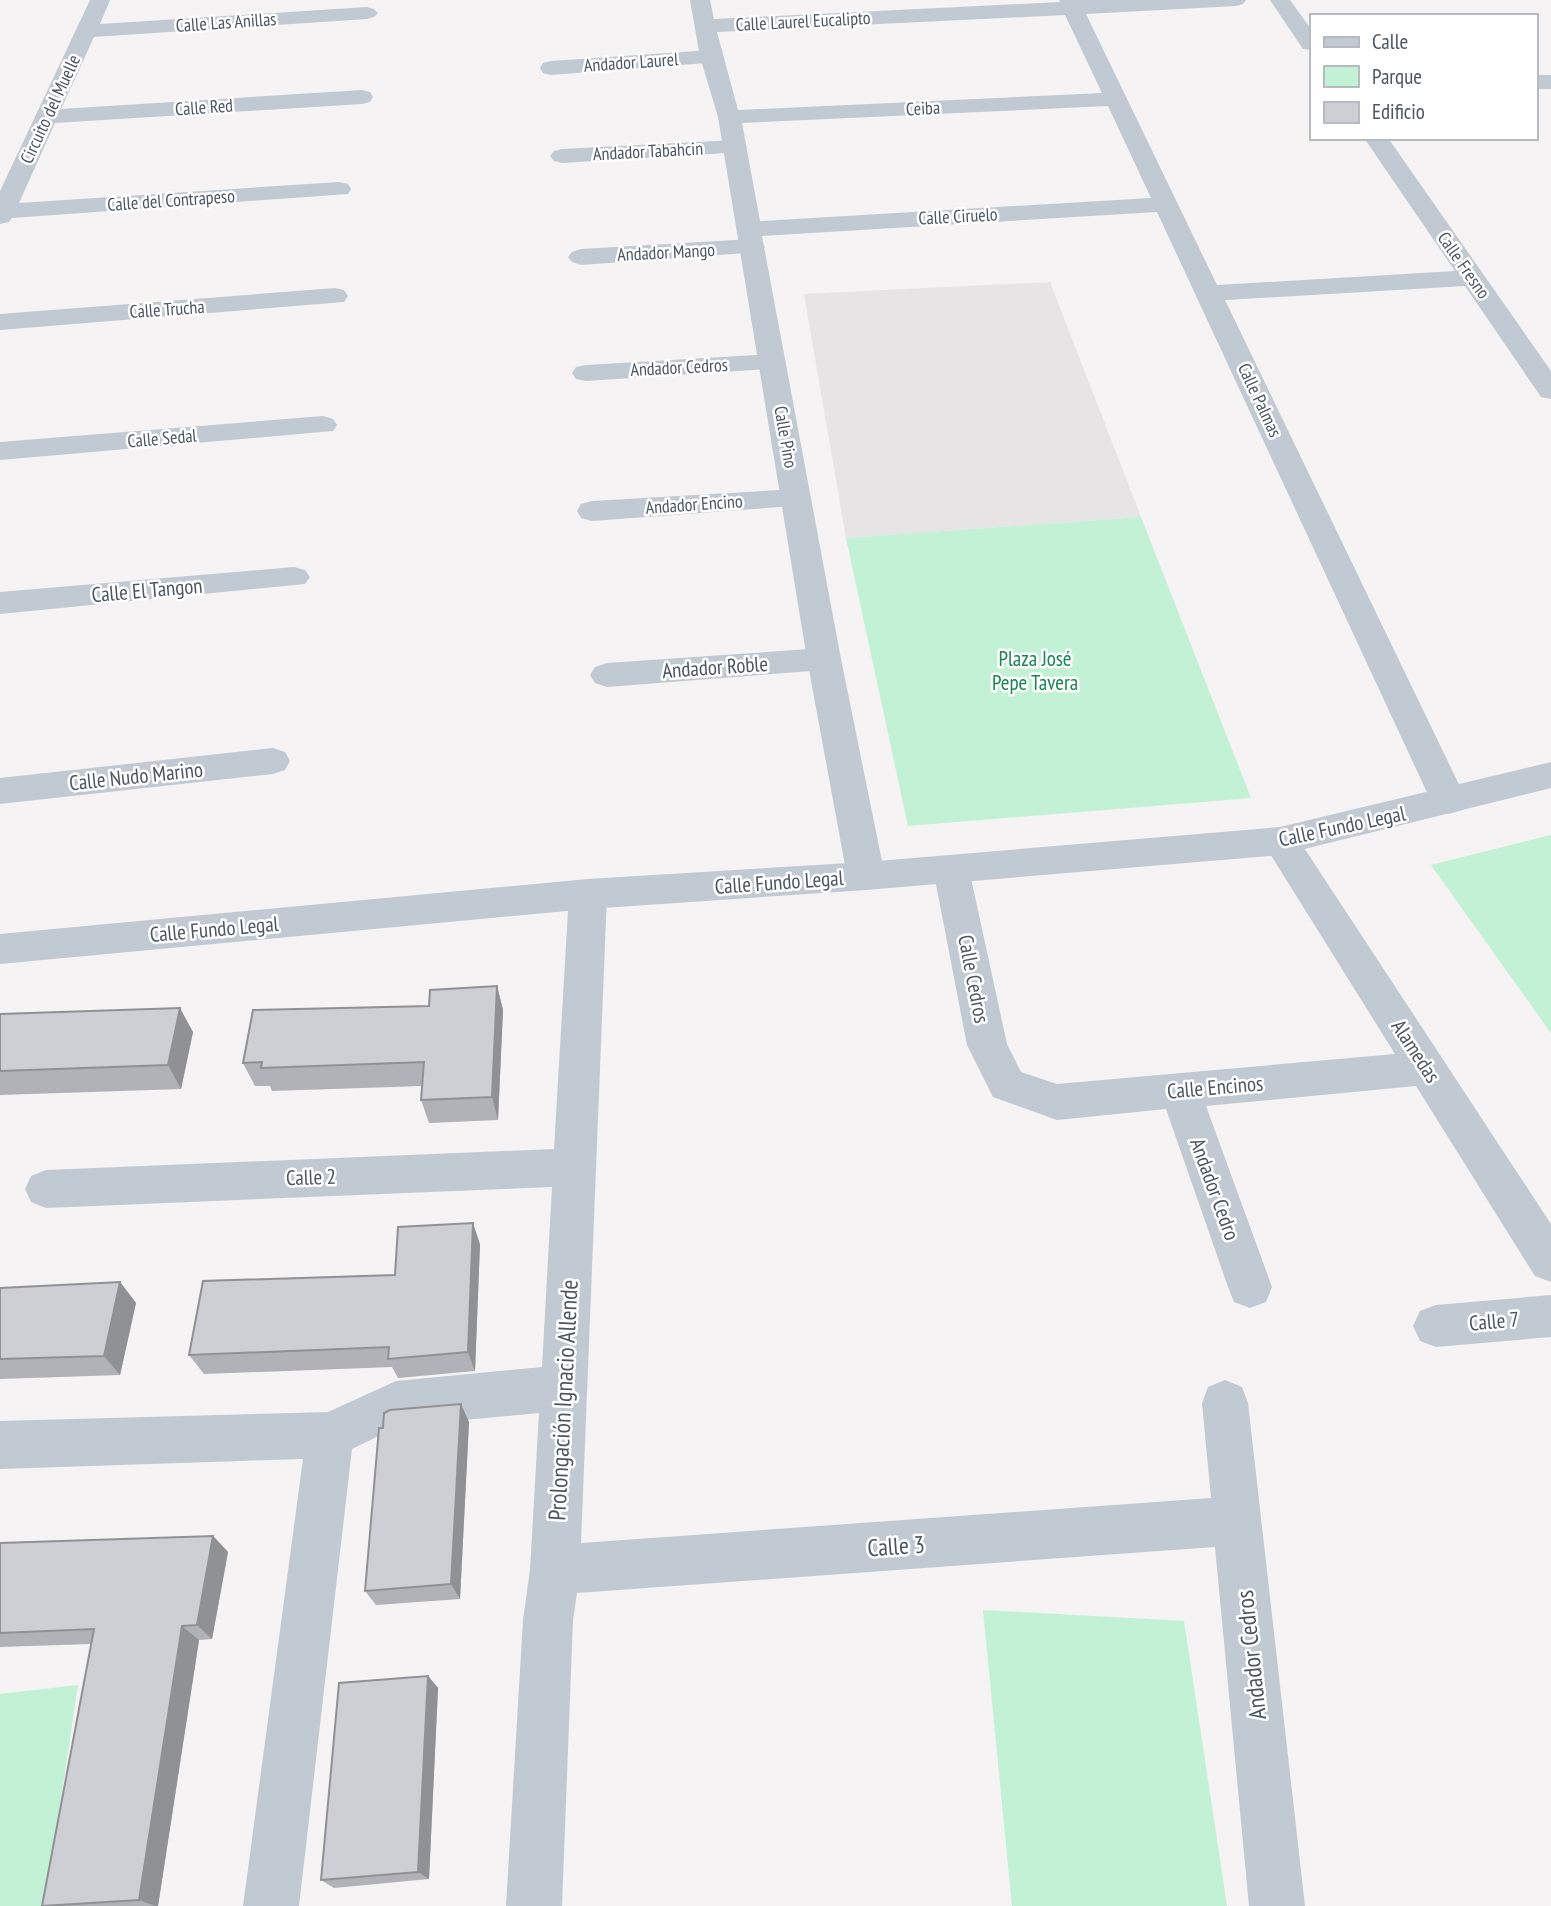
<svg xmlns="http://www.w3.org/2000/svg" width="1551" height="1906" font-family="'PT Sans Narrow',sans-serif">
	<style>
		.education { fill: #e6e4e5 }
		.green { fill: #c3f1d5 }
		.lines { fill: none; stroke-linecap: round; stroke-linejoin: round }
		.pedestrian { fill: #c1cad2; fill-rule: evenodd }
		.minor { fill: #c1cad2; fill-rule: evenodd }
		.tertiary { fill: #c1cad2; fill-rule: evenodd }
		.wall { fill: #b0b2b7 }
		.shaded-wall { fill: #909195 }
		.building { fill: #cdcfd5; stroke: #909195; stroke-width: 2 }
		.labels { text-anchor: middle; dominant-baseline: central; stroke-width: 5; stroke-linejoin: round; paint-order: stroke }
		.far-street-label { font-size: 18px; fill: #4a5661; stroke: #fff }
		.street-label { font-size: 21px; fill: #4a5661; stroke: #fff }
		.park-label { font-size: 21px; fill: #17864f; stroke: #fff }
		.near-street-label { font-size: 24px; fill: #4a5661; stroke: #fff }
	</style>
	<rect width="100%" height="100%" fill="#f5f3f3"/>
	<path class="education" d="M1050,282l91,235 -295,21 -42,-244z"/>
	<path class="green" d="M1141,517l110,281 -343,28 -62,-288z
		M1551,835v198l-120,-168z
		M983,1610l201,11 43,285h-215z
		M78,1685l-33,221h-45v-212z"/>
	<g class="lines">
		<path class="pedestrian" d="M711,50l8,2 3,5 -3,5 -168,13 -8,-2 -3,-5 3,-5 8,-2z
			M735,140l8,2 4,5 -4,5 -181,11 -8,-2 -4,-5 4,-5 8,-2z
			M752,239l9,3 4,5 -4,5 -180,13 -9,-3 -4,-5 4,-5 9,-3z
			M772,354l10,2 4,6 -4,6 -196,13 -10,-2 -4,-6 4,-6 10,-2z
			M796,489l11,2 4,7 -4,7 -215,16 -11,-3 -4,-7 4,-7 11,-3z
			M824,648l12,3 5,8 -5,8 -12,3 -217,17 -12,-4 -5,-8 5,-8 12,-4z"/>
		<path class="minor" d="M90,0h20l-10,24 267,-17 7,2 4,4 -4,4 -7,2 -273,18 -33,72 301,-19 8,2 3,5 -3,5 -8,2 -307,19 -36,80 320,-21 9,2 3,5 -3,5 -336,24 -3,4 -9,2v-33z
			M690,0h20l4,19 346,-17 -1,-2h187l-3,4 -7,2 -150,8 131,271 238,-14 -91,-133h24l163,233v28l-10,-2 -76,-111 -240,14 242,501 -5,9 -13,4 -13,-4 -5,-9 -274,-589 -395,24 79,423 44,217 -6,10 -13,4 -13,-4 -6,-10 -40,-217 -89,-542 -18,-60zM1065,15l37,78 -364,17 -21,-78zM1108,106l43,92 -391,23 -18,-98z
			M1270,0h20l21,29v21l-8,-1z
			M1535,75h16v14h-16z
			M335,288l9,2 4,6 -4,6 -344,28v-16z
			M323,416l10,3 4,6 -4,6 -333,29v-18z
			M294,567l11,3 5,7 -5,7 -305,30v-22z
			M273,748l12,4 5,9 -5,9 -12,4 -273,30v-26z
			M1280,827l13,4 258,393v58l-16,-6 -119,-190 -210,20 66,181 -6,15 -16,6 -16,-6 -6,-15 -62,-178 -109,11 -64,-23 -26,-52 -34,-176 5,-10 13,-4 13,4 5,10 38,175 14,28 36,12 338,-30 -133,-213 5,-10z
			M588,879l13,5 6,10 -26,649 630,-45 -9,-95 6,-16 17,-7 17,7 6,16 57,503h-56l-34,-359 -638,46 -4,27 -11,286h-56l17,-286 7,-50 9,-157 -140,13 -47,23 -53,457h-56l60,-447 -303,10v-48l328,-9 68,-31 146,-14 10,-180 -506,21 -15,-6 -6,-13 6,-13 15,-6 508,-21 15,-255 6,-10z
			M1551,1295v42l-115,10 -16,-6 -7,-15 7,-15 16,-6z"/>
		<path class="tertiary" d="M1551,762v26l-271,67 -414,35 -278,19 -588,55v-30l588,-55 278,-17 414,-35z"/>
	</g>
	<path class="wall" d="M497,986l6,24 -5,110 -69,3 -8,-23 1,-14 -150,5 -2,-5h-15l-12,-23 186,-57z
		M0,1014l193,18 -12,57 -181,6z
		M480,1244l-5,127 -77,7 -6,-11 -188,7 -15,-19 206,-80z
		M120,1282l16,21 -16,72 -120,4v-91z
		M469,1422l-9,177 -84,6 -11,-14 18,-163z
		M213,1536l15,16 -16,87 -13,1 -41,266h-115l48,-262 -91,3v-104z
		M428,1676l10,12 -9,191 -95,9 -13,-8z"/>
	<path class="shaded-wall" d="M497,986l6,24 -5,110 -6,-23z
		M180,1008l13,24 -12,57 -13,-24z
		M473,1223l7,21 -5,127 -7,-19z
		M120,1282l16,21 -16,72 -16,-19z
		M461,1404l8,18 -9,177 -9,-15z
		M213,1536l15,16 -16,87 -15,-14z
		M182,1626l17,14 -41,266h-3l-16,-6z
		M428,1676l10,12 -9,191 -11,-7z"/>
	<path class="building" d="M497,986l-5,111 -71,3 3,-38 -163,6 1,-6 -19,1 10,-53 176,-4 1,-16z
		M180,1008l-12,57 -168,6v-57z
		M473,1223l-5,129 -80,7 1,-12 -200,8 14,-74 192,-6 3,-48z
		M120,1282l-16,74 -104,3v-71z
		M461,1404l-10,180 -86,7 14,-163h4l1,-15 6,-3z
		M213,1536l-16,89 -15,1 -43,274 -97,6 52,-277 -94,4v-90z
		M428,1676l-10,196 -97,8 18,-197z"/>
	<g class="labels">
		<g class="far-street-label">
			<text transform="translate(803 21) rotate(-3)">Calle Laurel Eucalipto</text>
			<text transform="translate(226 22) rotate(-4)">Calle Las Anillas</text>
			<text transform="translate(631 62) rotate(-4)">Andador Laurel</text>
			<text transform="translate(204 107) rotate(-4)">Calle Red</text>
			<text transform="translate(923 108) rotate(-3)">Ceiba</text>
			<text transform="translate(50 109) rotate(-65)">Circuito del Muelle</text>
			<text transform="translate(648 151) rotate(-3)">Andador Tabahcin</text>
			<text transform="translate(171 200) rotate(-4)">Calle del Contrapeso</text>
			<text transform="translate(958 216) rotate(-3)">Calle Ciruelo</text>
			<text transform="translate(666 252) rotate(-3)">Andador Mango</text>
			<text transform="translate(1464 265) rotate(55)">Calle Fresno</text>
			<text transform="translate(167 309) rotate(-4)">Calle Trucha</text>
			<text transform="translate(679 367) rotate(-3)">Andador Cedros</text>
			<text transform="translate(1260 400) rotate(65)">Calle Palmas</text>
			<text transform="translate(786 437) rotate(80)">Calle Pino</text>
			<text transform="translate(162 438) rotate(-5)">Calle Sedal</text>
			<text transform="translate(694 504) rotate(-4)">Andador Encino</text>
		</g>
		<g class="street-label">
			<text transform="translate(147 590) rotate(-5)">Calle El Tangon</text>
			<text transform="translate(715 667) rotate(-4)">Andador Roble</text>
			<text transform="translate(136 776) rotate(-6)">Calle Nudo Marino</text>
			<text transform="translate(1342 826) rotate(-12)">Calle Fundo Legal</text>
			<text transform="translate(779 882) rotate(-4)">Calle Fundo Legal</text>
			<text transform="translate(214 929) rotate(-5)">Calle Fundo Legal</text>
			<text transform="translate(974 979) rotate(79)">Calle Cedros</text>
			<text transform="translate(1416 1051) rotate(57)">Alamedas</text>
			<text transform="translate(1215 1087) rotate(-5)">Calle Encinos</text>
			<text transform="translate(311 1177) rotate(-2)">Calle 2</text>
			<text transform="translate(1215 1189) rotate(70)">Andador Cedro</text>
			<text transform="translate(1494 1321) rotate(-5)">Calle 7</text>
		</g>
		<g class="park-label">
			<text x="1035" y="658">Plaza José<tspan x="1035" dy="24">Pepe Tavera</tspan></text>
		</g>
		<g class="near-street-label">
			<text transform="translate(563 1400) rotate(-87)">Prolongación Ignacio Allende</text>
			<text transform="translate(896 1546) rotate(-4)">Calle 3</text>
			<text transform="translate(1251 1655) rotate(-96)">Andador Cedros</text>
		</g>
	</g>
	<rect x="1310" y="14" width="228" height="126" fill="#ffffff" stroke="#b7bbc0" stroke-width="2"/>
	<rect x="1324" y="37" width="35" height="10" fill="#c1cad2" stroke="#b7bbc0" stroke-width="2"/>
	<text x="1372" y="49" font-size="21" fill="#4a5661">Calle</text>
	<rect x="1324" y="66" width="35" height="21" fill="#c3f1d5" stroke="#b7bbc0" stroke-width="2"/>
	<text x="1372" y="84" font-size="21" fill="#4a5661">Parque</text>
	<rect x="1324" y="102" width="35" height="21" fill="#cdcfd5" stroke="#b7bbc0" stroke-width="2"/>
	<text x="1372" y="119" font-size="21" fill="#4a5661">Edificio</text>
</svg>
